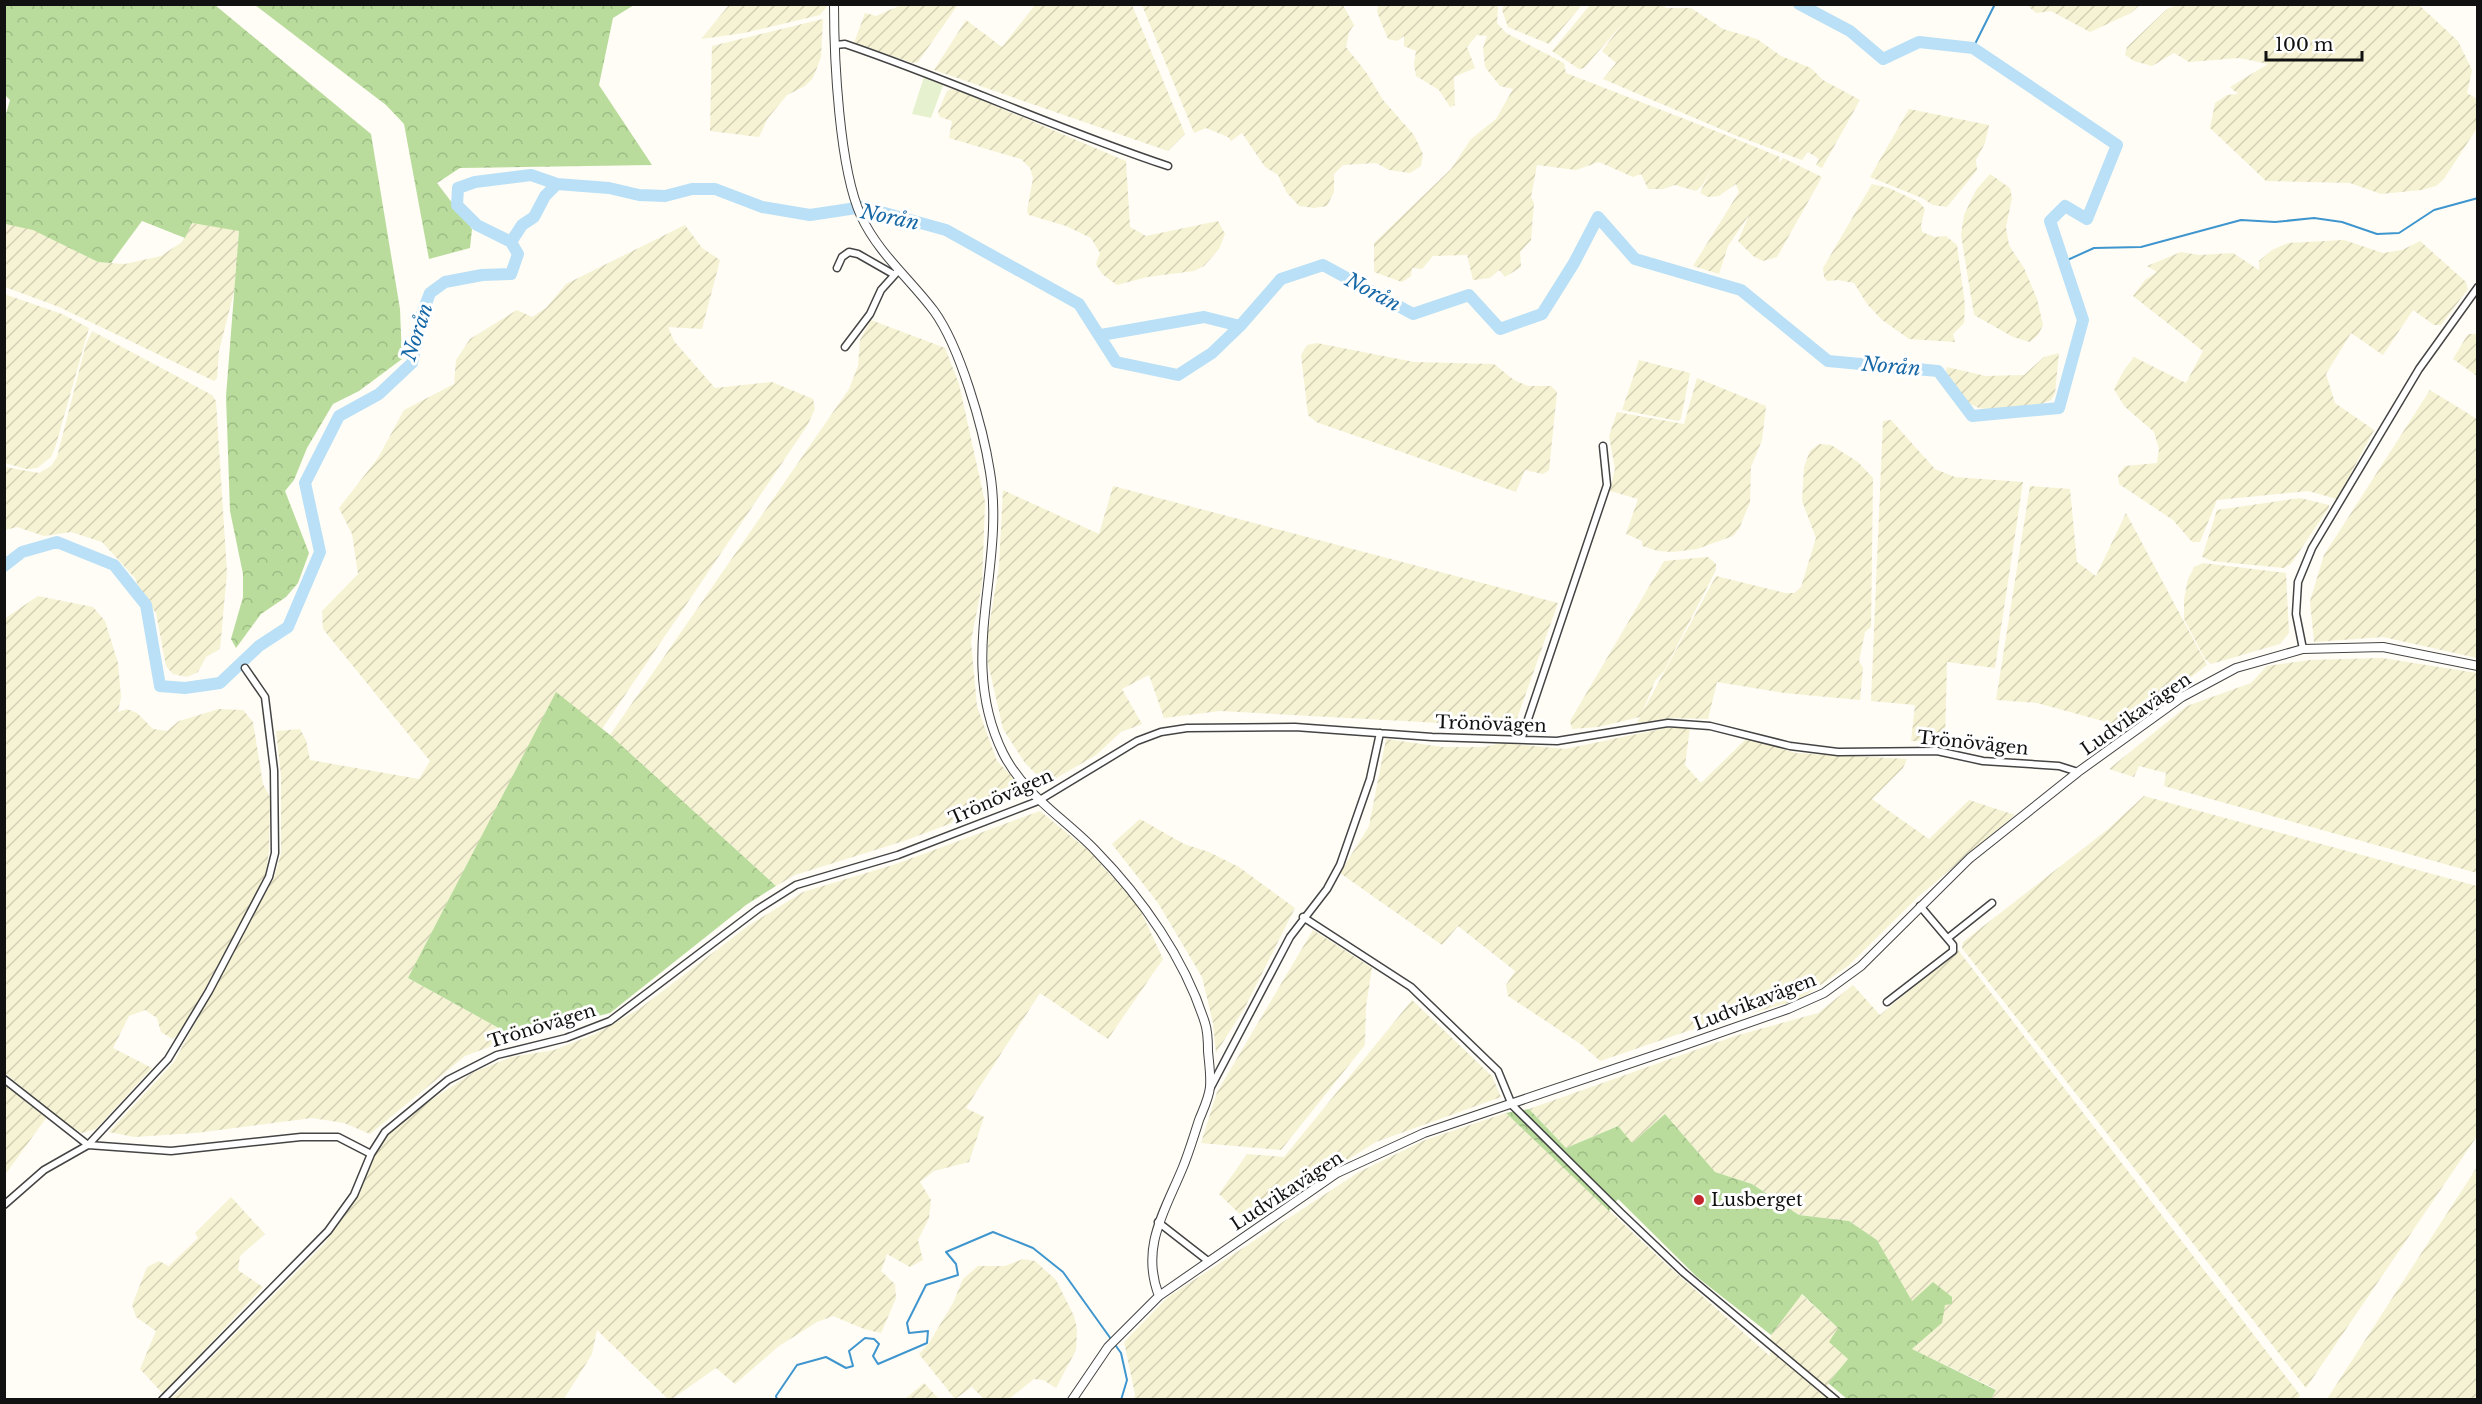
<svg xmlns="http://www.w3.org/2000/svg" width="2482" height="1404" font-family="'Libre Baskerville',serif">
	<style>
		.farmland { fill: url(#farmland-furrows) }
		.forest { fill: url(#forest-crowns) }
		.pitch { fill: #e6f2cf }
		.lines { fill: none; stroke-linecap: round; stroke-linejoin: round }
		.stream { stroke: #3f96cf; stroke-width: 2 }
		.river { stroke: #b9e0f7; stroke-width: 12 }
		.minor-casing { stroke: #444; stroke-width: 9 }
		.tertiary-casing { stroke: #444; stroke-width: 10 }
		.minor { stroke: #fff; stroke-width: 6 }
		.tertiary { stroke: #fff; stroke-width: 8 }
		.poi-dot { fill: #c4262e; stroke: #fff; stroke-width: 2 }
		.labels { text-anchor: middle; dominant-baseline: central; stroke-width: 6; stroke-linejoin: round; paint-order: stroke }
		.street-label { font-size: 18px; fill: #111; stroke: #fff }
		.poi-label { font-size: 18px; fill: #111; stroke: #fff; text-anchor: start }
		.water-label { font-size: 20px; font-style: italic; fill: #1768a6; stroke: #fff }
	</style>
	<defs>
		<pattern id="farmland-furrows" width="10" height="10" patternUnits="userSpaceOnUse" patternTransform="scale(1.5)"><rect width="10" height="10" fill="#f6f3d4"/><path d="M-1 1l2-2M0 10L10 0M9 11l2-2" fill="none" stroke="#d2cfb5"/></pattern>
		<pattern id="forest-crowns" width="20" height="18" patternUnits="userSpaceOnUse" patternTransform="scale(1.5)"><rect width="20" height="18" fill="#b9dc9c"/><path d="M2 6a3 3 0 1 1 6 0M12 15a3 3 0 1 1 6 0" fill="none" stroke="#9ebc85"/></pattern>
	</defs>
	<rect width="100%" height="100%" fill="#fffdf5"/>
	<path class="farmland" d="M729,5v-1l99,1 -8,10 -76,18 -43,6z
		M901,5l56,1 -39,56 -5,1 -59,-20 11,-30 11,3z
		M1035,5h97l53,129 -17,17 -234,-81 32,-50 36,27z
		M1142,5h201l11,20 -5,7 -3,15 20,25 17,28 31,35 9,19 -2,12 -11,7 -21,-3 -13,-7 -33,2 -9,9v18l-7,14 -13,2 -15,-2 -12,-13 -9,-18 -13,-8 -23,-34 -11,8 -3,-4 -22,-9 -12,5z
		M1378,5h120l-1,18 9,10 58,30 2,10 165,64 49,20 -1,6 4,-5 39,19 -45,80 -14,4 -10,-5 -15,-15 11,-26 -21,31 -9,28 -26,-8 46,-74 -3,-8 -17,12 -11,1 -8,-4 13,-27 -11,20 -6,5 -21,-6 -12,4h-15l-7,-15 -8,3 -34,-15 -23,8 -39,-5 -6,32 3,6 -3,37 -11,12 1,15 -16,10 -6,-7 -9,8 -17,2 -6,-25 -34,1 -11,13 -10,-1 -1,8 -9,6 -28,-10v-29l77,-74 20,-30 25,-20 17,-30 -13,-3 -15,-19 -2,-19 4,-12 -10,-1 -10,12 8,21 -21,9 1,28 -5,2 -11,-17 -23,-14 -2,-12 2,-13 -12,-5v-10l-7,5 -9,-2 -11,-27z
		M1504,5v-1l78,1 -33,39 -41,-17 -6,-17z
		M1662,5l4,3h25l32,21 34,10 24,17 30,12 12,12 37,20 -38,68 -6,-3 3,-6 -11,-7 -6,8 -65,-24 -134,-57 13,-16 -14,-12 21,-28 -39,45 -5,1 -27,-18 38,-46z
		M2027,5h113l-9,8 -41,19 -39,-21 -15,2z
		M2177,5h242l39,36 14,29 -5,23 10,6v29l-33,51 -8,7 -15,4 -40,4 -31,-11 -84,-2 -56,-53 5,-25 12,-8 11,-1 -8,-7 38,-23 -29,-6 -50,4 -15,-9 -22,13 -18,-5 -9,-6 2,-8 40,-38z
		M823,19l-2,38 -8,21 -8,8 -18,9 -19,23 -9,19 -49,-6 2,-85z
		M953,88l173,73 4,66 16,9 72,-15 7,13 -6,15 -15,17 -10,5 -47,6 -30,8 -15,-11 -6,-10 4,-11 -9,-15 -25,-12 -37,-11 -2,-4 6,-33 -3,-10 -9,-9 -72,-21 3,-17 -12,-4 -2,-5 9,-21z
		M1909,109l80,16 -4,18 -9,17 1,10 -30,37 -14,-2 -11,-7 -52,-21z
		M1990,174l20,14 2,10 -6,29 3,18 15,23 13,31 6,26 -5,10 -8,7 -17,-5 -39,-22 -13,-80 3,-20 12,-25z
		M1872,184l17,4 30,14 6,7 -4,16 1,7 13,5 11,-1 11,9 8,60 -1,18 -11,11 2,8 -46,-3 -28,-20 -14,-15 -13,-21 -16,-3 -11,1 -3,-4 -1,-9z
		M192,223l47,7 -3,54 -17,67 -2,27 -3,3 -155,-74 -54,-20 -1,-63 29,5 65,33 27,2 36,-8 21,-14z
		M685,225l17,23 18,12 -18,69 -34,-2 6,14 41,47 57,-6 41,17 2,10 -8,17 -205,303 -46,-36 -148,285 107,59 -50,19 -95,78 -26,-11 -32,-5 -116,15 -62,4 -25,-5 65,-70 100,-185 7,-23v-79l-5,-44 24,-2 6,11 4,20 109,19 11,-18 -107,-132 -1,-18 36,-37 -6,-40 -13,-26 39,-50 26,-48 50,-26 2,-24 14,-21 47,-29 15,7 14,-9 20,-24z
		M2344,240l39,13 19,-3 18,-9 46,41 2,7 -27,36h-7l-21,-15 -30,45 -32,-22 -25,41 9,29 39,27 -37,69 -29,-8 -91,9 -17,42h-8l-19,-22 -54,-36 -1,-9 7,-9 32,-3 2,-14 -5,-17 -30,-26 -10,-17 10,-19 10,-13 52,26 17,-32 -70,-55 12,-16 12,-8 -10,-6 34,-14 18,3 34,-2 26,17v-9l13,-11 16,-7z
		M4,294l58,20 27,14 -34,120 -4,9 -14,11 -11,1 -21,-6z
		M871,320l74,28 14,36 26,118 -3,83 -11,56 6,65 20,55 32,33 -125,47 -109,34 -19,11 -166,-151 239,-346 9,-23 2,-26z
		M92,331l120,64 4,6 11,171 -7,77 -14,8 -8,15 -11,5 -14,-3 -7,-8 -10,-53 -16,-22 -5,-13 -33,-36 -31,-10 -27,4 -27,-9 -12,3v-63l34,6 12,-7 6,-9 29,-113z
		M2468,334h9v42l-24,-17z
		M1317,343l97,19 80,2 20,16 14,6h23l6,6 -8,78 -6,4 -18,-4 -9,22 -200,-70 -8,-7 -7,-60 6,-10z
		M2059,353l-4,40 -4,7 -17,7 -36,4 -19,-3 -11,-5 -23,-27 2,-9 39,9 38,-1 20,-18z
		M1639,360l51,13 -9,45 -3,3 -56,-11z
		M1697,378l69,28 -4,34 -11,27 -1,35 -11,27 -6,7 -36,13 -24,3 -15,-1 -16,-5v-5l-16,-7 12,-35 -28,-8 5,-22 -6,-33 8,-24 67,12z
		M2430,390l47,29v239l-94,-21 -69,5 -4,-41 14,-46z
		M1891,420l44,49 20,8 68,5 -28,186 -48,-6 -2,80 -34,-1 4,-36 -44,-4 12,-280z
		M1819,444l12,1 27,17 15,16 -2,149 -6,5 -6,29 4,7 -3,32 -76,-7 -67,-11 -9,37 -35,-1 -36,5 3,-6 -42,10 -26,2 -2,-8 94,-160 44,-4 8,7v6l-52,101 -9,10 -13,32 74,-137 69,17h9l7,-6 15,-49 -14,-37 2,-34 6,-16z
		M1113,486l445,117 -44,124 -294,-16 -56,7 -15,-43 -27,14 20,35 -21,8 -25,23 -50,29 -21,-21 -22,-34 -15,-66v-30l11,-67 4,-76 96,44z
		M2030,486l40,3 7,73 19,14 30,-63 81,152 -82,62 -88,-24 -41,-3z
		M2300,498l29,7v2l-38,57 -7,4 -72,-7 -10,-4 15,-47z
		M2203,563l83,10 3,60 -9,11 -69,20 -6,-5 -21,-40v-20l4,-20 6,-12z
		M38,596l55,11 12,14 13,42 3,34 -3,15 9,-3 10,4 16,16 14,2 12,-10 40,-12 24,1 10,12 10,62 7,13 -1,54 -4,28 -83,152 -9,8 -12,-7 -4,-14 -12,-8 -16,6 -16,32 39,20 -56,61 -14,4 -20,-12 -57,-48 -1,-454z
		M2382,658l95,15v200l-313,-87 2,-13 -27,-7 -5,11 -25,-8 78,-63 64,-23 16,-17 43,-6z
		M1666,728h24l-5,37 16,18 46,-45 49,15 111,6 -4,9 -31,31 57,40 40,-39 46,15 -96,81 -71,70 -49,34 -111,31 -88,30 -18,-16 -74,-49 -2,-11 9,-14 -57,-45 -16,19 -102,-72 29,-47 17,-87 57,8h41l18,-4 63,6z
		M2144,796l333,90v250l-171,252 -344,-440 1,-6 144,-112z
		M1040,811l48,39 50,55 25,54 -55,80 -68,-46 -74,115 18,9 -15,45 -35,9 -14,11 11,18 -2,18 -11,22 5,20 -13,7 -23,-13 -6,17 14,13 1,14 -15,35 -17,-4 -31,-13 -16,6 -38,24 -44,38 -19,-16 -44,31h-4l-71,-69 -5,24 -28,45 -394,1 155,-157 35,-50 12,-35 15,-23 38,-31 49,-32 37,-15 43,-7 41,-16 44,-25 109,-83 55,-34 93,-28z
		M1140,819l44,25 25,8 30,15 56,41 -51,101 -28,44 -3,-30 -11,-46 -44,-74 -46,-59z
		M1313,930l59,38 -6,38 -1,39 -84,105 -80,-7 16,-51z
		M1958,950l342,445 -3,5 -306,-1 5,-10 -84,-40 30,-26 -30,-21 -35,-62 -28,-19 -50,-6 -47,-31 -37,-12 -50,-58 -33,29 -15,-17 -51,22 -37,-39 206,-73 83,-23 35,-28 27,30z
		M1412,1000l80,76 9,21 -125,45 -128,80 -29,-28 28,-40 37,3z
		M5,1084l41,34 -41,57z
		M1506,1113l160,151 104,92 1,-21 30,-41 37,34 10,31 -20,24 1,16 -695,1 1,-6 -11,-52 44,-45 191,-125 66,-32z
		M2477,1167v232h-150z
		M231,1197l34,37 -25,22 -2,14 25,17 -100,107 -23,-25 16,-38 -20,-14 -4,-12 15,-38 12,-6 10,5 29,-28 -3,-5z
		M1023,1259l12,2 21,19 18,36 3,13 -1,21 -20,38 -13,-8 -9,-1 -25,20h-25l-12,-12 -17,12 -36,-45 10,-11 24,-40 10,-24 15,-13h27z
		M924,1383l15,16h-35h1z"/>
	<path class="forest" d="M5,4l210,1 156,129 29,175 2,50 -43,32 -26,13 -26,44 -13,32 -9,11 24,62 -11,30 -12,14 -25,17 -25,34 -5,-9 12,-42v-23l-13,-63 -4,-115 13,-165 -47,-8 -7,15 -43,-17 -31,42 -13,-1 -65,-32 -28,-6 -1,-103 6,-21 -5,-5z
		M255,5h379l-21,13 -14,67 53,80 -192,3 -23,15 35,46 -2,19 -41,11 -25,-135 -18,-19z
		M556,692l54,43 166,151 -30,19 -136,108 -95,24 -107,-59z
		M1529,1109l37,39 52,-22 14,17 33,-29 50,58 37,12 47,31 50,6 28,19 35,61 21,-19 19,15v7l-7,1 -3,18 -30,26 84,41 -5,9h-144l-19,-16 20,-24 -19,-17 9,-14 -36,-34 -31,41 -74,-58 -79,-78 -9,12 -103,-98z"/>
	<path class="pitch" d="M924,77l20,6 -13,35 -19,-4z"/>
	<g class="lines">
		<path class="stream" d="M1973,48l22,-44
			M2063,262l31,-14 47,-1 100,-27 34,2 39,-4 28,4 35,12 22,-1 35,-23 44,-12
			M777,1400l-1,-4 21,-31 29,-8 20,11 7,-2 -4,-15 16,-13 9,1 5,5 -6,12 5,8 49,-21 1,-12 -19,2 -2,-10 19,-38 32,-10 -2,-11 -10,-12 47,-20 40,16 30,24 58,81 6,27 -6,20"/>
		<path class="river" d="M511,242l-34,-17 -20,-20 1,-17 17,-6 56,-7 26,9
			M1101,335l103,-18 36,9
			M4,566l18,-14 35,-10 57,23 32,40 14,81 25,2 35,-5 39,-37 29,-19 32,-75 -15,-69 34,-67 40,-22 33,-31 10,-49 8,-21 15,-11 37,-7 29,-1 7,-20 -7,-12 11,-17 12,-8 11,-21 12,-12 52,4 30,7 26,1 27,-7h23l47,18 48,8 53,-8 83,23 133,74 37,58 62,13 34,-22 28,-27 41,-47 42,-14 90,49 56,-19 31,34 42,-15 32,-51 24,-46 37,42 106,31 87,71 110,10 34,45 87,-8 24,-88 -33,-99 15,-15 22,13 30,-74 -144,-97 -54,-6 -36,17 -33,-28 -51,-27"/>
		<g class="minor-casing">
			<path id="minor" d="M836,45l9,-1c109,37 214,86 323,122
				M837,268l5,-11 7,-5 9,2 35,20
				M845,347l25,-33 11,-24 18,-20
				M2303,649l-7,-35 2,-32 14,-34 107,-179 59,-82
				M1521,740l86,-255 -4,-39
				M1303,917l108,70 87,84 14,34 109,108 62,59 153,128
				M1948,938l44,-35
				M1887,1002l66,-51v-6l-33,-39
				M4,1079l84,66 80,-86 41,-68 60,-114 6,-24 -1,-83 -9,-73 -20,-29
				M1211,1087l79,-150 37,-48 13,-24 30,-86 10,-46
				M4,1205l40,-35 44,-25 83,6 130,-14h37l33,17
				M1158,1222l50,39
				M162,1400l166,-169 26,-36 17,-41 14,-22 63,-52 49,-25 69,-17 44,-17 148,-112 38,-24 102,-30 140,-54 99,-60 24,-9 26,-4 108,-1 137,10 125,4 111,-18 42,3 80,20 48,6 99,-1 46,10 76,5 19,6"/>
		</g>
		<g class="tertiary-casing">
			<path id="tertiary" d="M834,4c0,54 5,164 27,212 17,37 49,63 73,95 26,36 49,116 56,161 16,96 -34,186 13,281 21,42 60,64 92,97 47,48 90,109 110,173 3,9 3,19 3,28 1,12 3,24 2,36 -1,11 -7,23 -11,33 -5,16 -10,32 -16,47 -18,44 -43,80 -24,129
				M1072,1400l36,-53 51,-51 178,-123 87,-40 255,-86 109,-38 36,-16 37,-27 109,-108 108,-86 104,-75 54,-29 67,-19 80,-2 95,19"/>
		</g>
		<use href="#minor" class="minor"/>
		<use href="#tertiary" class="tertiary"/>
	</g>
	<circle class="poi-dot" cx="1699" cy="1200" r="6"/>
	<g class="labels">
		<g class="street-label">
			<text transform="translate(2136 714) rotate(-35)">Ludvikavägen</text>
			<text transform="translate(1491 724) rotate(2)">Trönövägen</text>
			<text transform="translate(1973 743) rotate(6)">Trönövägen</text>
			<text transform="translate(1001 797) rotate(-24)">Trönövägen</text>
			<text transform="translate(1755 1002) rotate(-21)">Ludvikavägen</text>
			<text transform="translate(542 1026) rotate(-17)">Trönövägen</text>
			<text transform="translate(1287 1191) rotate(-33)">Ludvikavägen</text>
		</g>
		<g class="poi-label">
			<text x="1711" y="1200">Lusberget</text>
		</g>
		<g class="water-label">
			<text transform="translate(890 217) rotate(12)">Norån</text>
			<text transform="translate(1373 292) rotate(28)">Norån</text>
			<text transform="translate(417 332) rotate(-72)">Norån</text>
			<text transform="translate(1891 366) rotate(5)">Norån</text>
		</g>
	</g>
	<rect width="2482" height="1404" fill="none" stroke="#111111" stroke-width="12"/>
	<path d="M2266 51v9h96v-9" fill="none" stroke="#111111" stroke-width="3"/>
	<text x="2275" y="51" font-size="18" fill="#111111" stroke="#ffffff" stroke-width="4.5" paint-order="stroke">100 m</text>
</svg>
